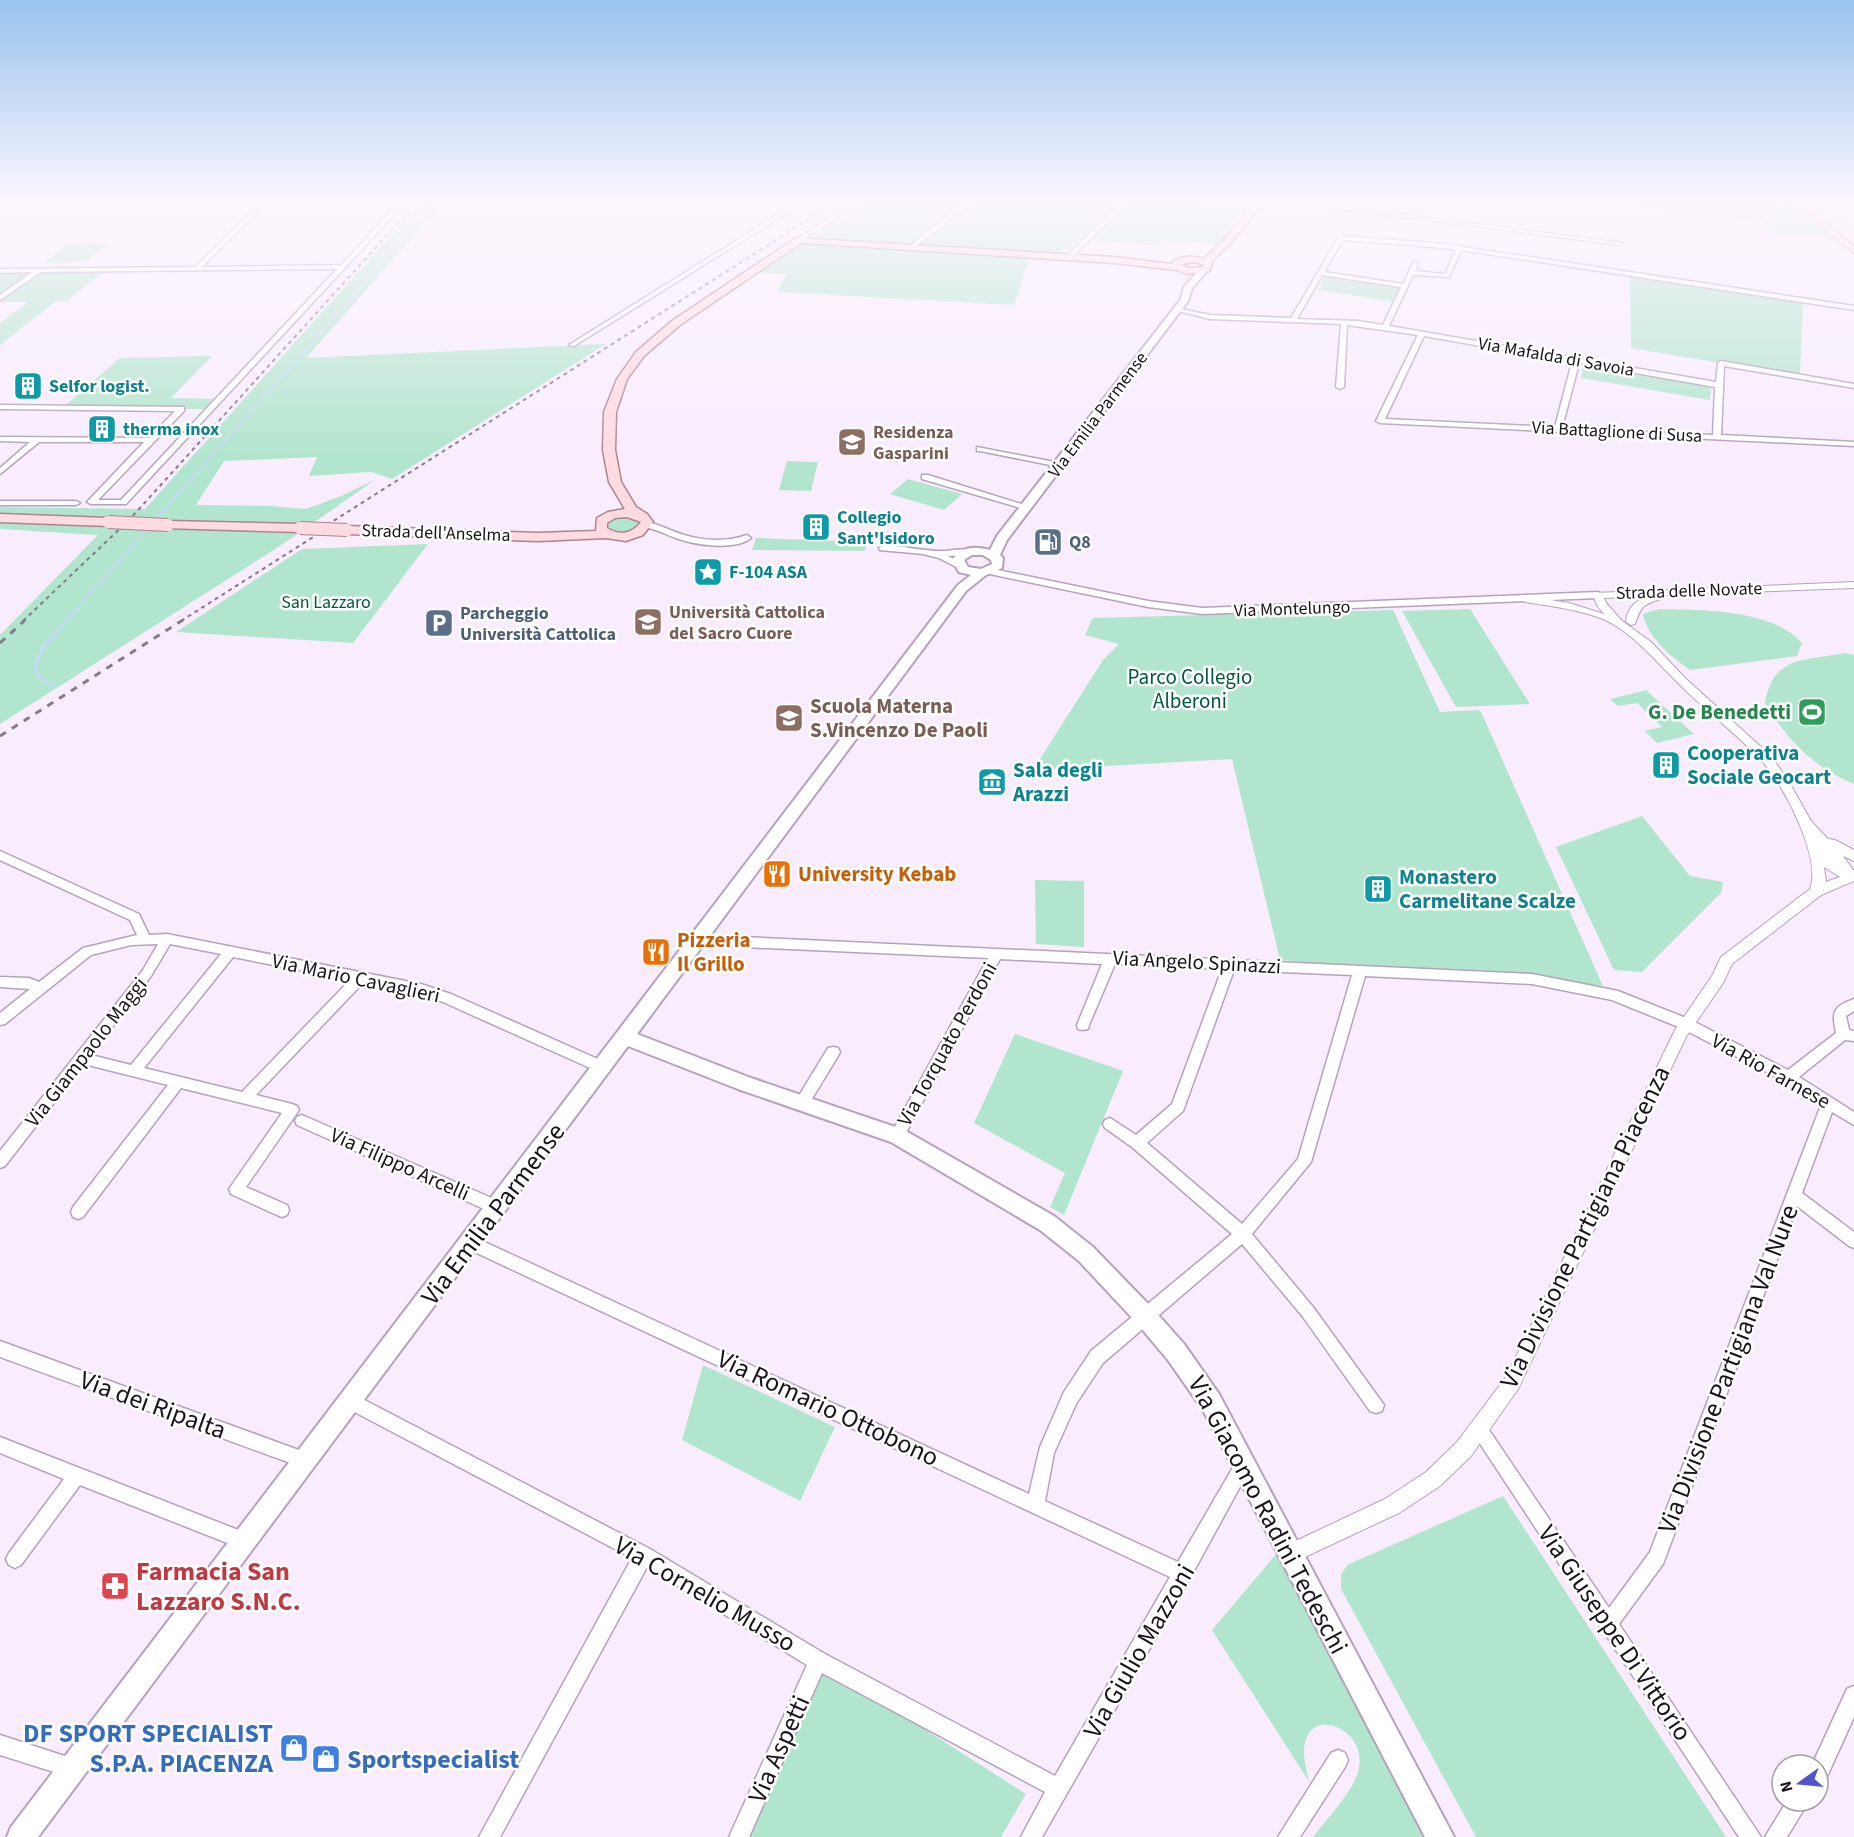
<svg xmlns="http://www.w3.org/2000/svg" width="1854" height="1837" font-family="'Source Sans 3',sans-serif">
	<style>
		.green { fill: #b2e5cd }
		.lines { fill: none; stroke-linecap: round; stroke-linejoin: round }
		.stream-far1 { stroke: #c4d9f6; stroke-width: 2 }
		.stream { stroke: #c4d9f6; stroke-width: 3 }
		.minor-casing { stroke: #b5a2bc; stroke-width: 3 }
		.tertiary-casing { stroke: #b5a2bc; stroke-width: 2 }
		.secondary-casing { stroke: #b5a2bc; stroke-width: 4 }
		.primary-casing { stroke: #ae848f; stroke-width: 3 }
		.trunk-casing { stroke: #ae848f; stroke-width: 2 }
		.minor { fill: #fff; fill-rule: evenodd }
		.tertiary { fill: #fff; fill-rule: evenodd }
		.secondary { fill: #fff; fill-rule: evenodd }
		.primary { fill: #fedae1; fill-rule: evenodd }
		.trunk { fill: #feced7; fill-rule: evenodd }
		.rail-far1 { stroke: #857b88; stroke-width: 2; stroke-dasharray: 4 4; stroke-linecap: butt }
		.rail { stroke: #857b88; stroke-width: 3; stroke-dasharray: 7 7; stroke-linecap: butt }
		.primary-bridge-casing { stroke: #ae848f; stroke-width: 14; stroke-linecap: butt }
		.primary-bridge { stroke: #fedae1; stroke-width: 12 }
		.labels { text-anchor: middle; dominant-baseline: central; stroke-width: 5; stroke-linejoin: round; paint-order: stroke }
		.far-street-label { font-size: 18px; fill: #1a121c; stroke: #fff }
		.far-culture-label { font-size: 18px; font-weight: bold; fill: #0d838f; stroke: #fff; text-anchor: start }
		.far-education-label { font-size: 18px; font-weight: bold; fill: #785e54; stroke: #fff; text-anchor: start }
		.far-service-label { font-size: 18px; font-weight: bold; fill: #4e5e75; stroke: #fff; text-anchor: start }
		.far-park-label { font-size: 18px; fill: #02583e; stroke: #fff }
		.park-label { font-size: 21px; fill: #02583e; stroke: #fff }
		.education-label { font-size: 21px; font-weight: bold; fill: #785e54; stroke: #fff; text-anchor: start }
		.leisure-label { font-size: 21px; font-weight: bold; fill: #27864d; stroke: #fff; text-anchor: end }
		.culture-label { font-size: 21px; font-weight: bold; fill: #0d838f; stroke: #fff; text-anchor: start }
		.food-label { font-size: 21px; font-weight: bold; fill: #c56008; stroke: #fff; text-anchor: start }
		.street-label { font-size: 21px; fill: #1a121c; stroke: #fff }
		.near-street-label { font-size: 26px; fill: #1a121c; stroke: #fff }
		.near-health-label { font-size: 26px; font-weight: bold; fill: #be3a42; stroke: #fff; text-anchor: start }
		.near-shop-label { font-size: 26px; font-weight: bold; fill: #366cbe; stroke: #fff; text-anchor: end }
	</style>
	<rect width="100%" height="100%" fill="#f8ecfd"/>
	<path class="green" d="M421,202h23l-138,156 300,-14 -214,135 -21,-7 -62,4 8,-19 -93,4 -28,44 75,1 35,3 35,-13 34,-16 -98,68 -277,176v-89l98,-100 -98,-6v-22l145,2z
		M864,202h327l55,3 3,-3h10l-37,42 -61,-4 -4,5 -79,-5c-18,16 -24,13 -47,12l-17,53 -237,-13 10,-18 -27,-1z
		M1622,202h170l49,44 -18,-10 -47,-1 -13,-13 -152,-18z
		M110,243l-24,19 -42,1 23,-19z
		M106,270l-40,31h-10l-56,44v-22l28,-21h-28v-31z
		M1325,275l79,12 -10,15 -76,-12z
		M1630,275l173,26 -3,75 -169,-28z
		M212,356l-41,42 49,1 -11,10h-148l59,-51z
		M1583,364l128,22 -1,14 -129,-22z
		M787,461l31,1 -7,29 -32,-1z
		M908,479l54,15 -18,16 -54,-16z
		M627,516l11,4 -1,7c-9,6 -22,8 -30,0l5,-8z
		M756,538l111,4 -2,9 -113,-1z
		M428,544l-75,99 -177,-11 126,-83z
		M1470,609l60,95 -74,3 -54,-96z
		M1659,609c43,1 113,0 143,34l-5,13 -107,14c-19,-13 -42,-32 -47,-56z
		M1393,610l47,102 39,-2 3,4 121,272 -323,-26 -48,-201 -199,11 70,-110 16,-16 -34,-9 8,-17z
		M1845,653l9,2v129c-41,-17 -66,-43 -89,-81 8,-48 40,-42 80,-50z
		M1647,690v1l47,43 -37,9 -12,-12 17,-4 -25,-24 -19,3 -8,-7z
		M1642,816l48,60 33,6 -2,11 -79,79 -28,-2 -58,-123z
		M1035,880l49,1v66l-48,-3z
		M1015,1034l108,37 -59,144 -14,-8 15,-34 -91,-50z
		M703,1365l132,62 -35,74 -118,-61z
		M1503,1496l223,341h-250l-135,-248v-14l6,-10z
		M1277,1553l150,284h-114c13,-17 43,-49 46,-69 9,-49 -78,-71 -49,15l-98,-153z
		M818,1661l208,133 -25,43h-262z"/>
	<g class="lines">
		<path class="stream-far1" d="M155,520l282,-318
			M66,621l82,-93"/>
		<path class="stream" d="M54,686l-14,-8 -6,-9 9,-22 24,-27"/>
		<g class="minor-casing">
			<path id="minor" d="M400,202h6l-280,302h-35l-4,-2 57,-60h-105l-39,32v-6l30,-26 -30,-1v-4l149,1 26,-27 -175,-2v-4l184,2v4l-86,89h23l216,-231 -296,3 -41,28v-5l32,-23 -32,1v-4l195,-2 61,-59 2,3 -56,56 139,-2z
				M798,202h7l-231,144 -5,-1z
				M853,202h7l-59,39 -5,-1z
				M965,202h7l-58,46h-4v-2z
				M1122,202h6l-57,56h-4v-2z
				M1238,202h6v1l-3,2z
				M1287,202h17l319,41 -3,2z
				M1341,236l103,8 410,62v4l-393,-60 -12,27 -36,-2 -24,51 327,56 2,-19 3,-2 133,23v4l-130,-22 -3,69 133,7v4l-474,-23 -4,-2 42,-86 -71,-10 -3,62 -4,2 -4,-2 5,-63 -131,-5 -36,-9 3,-2 33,7 81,3 47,-80zM1343,240l101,8 12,2 -11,24 -30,-3 4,-8 -3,-2 -3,2 -10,21 -79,-12zM1322,275l79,12 -18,38 -25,-4 -61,-2zM1424,336l148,26 -17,65 -170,-8zM1579,363l136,24 -2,48 -151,-7z
				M977,447l83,16 4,2 -4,2 -80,-16h-3z
				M922,475h6l103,32 -7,2 -102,-30z
				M0,501h76l4,2 -4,2h-76z
				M647,522c14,3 24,9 37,13 20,6 43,7 63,0l4,3c-16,13 -57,7 -75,0 -11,-4 -20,-9 -32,-11l-1,-2z
				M883,545c21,1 43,7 64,6 8,-1 17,-3 23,1l-4,3 -18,1 15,8 1,2 -4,3 -21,-11 -16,-4 -43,-4 -1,-2z
				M988,568l160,33 54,7 396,-16 5,3 -5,3 -396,16 -54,-7 -163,-34 -1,-2z
				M0,851l139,63 10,21 18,-1 254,50 30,10 158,70 2,4 -2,4 -5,2 -5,-2 -156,-70 -23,-8 -57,-11 -107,112 36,9 5,2 2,4 -53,77 41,18 2,5 -2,5 -5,2 -5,-2 -46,-21 -2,-5 53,-76 -101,-25 -98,129 -5,2 -5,-2 -2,-5 2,-5 95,-122 -84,-21 -79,102 -5,2v-17l143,-181 15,-26 -27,1 -40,10 -86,69 -5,1v-12l30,-24 -30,-2v-10l29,1 10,4 44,-34 54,-13 -7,-15 -130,-60zM170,944l51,10 -90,111 -40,-10 60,-79zM233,957l117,23 -108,112 -98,-24z
				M700,935l832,39 86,17 73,29 97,50 48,-37c-4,-21 -4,-26 18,-34v12l-8,5 3,14 5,1v10l-9,-1 -46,37 55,35v13l-22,-13 -30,81 52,39v16l-5,-2 -52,-40 -134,358 -44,60 142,213h-22l-268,-407 2,-6 6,-2 6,2 124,184 41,-56 171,-447 -37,-24 -103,-53 -69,-28 -80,-16 -167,-8 -54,186 -59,72 61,73 71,98 -2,6 -6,2 -6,-2 -67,-94 -61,-73 -139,119 -27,41 -22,49 -9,48 133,61 61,-105 6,-2 6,2 2,6 -64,117 -147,257h-21l24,-45 -223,-119 -73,164h-20l78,-172 -160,-98 -147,270h-21l153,-279 -287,-151 -2,-6 2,-6 6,-2 299,156 175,105 230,122 115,-199 -704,-329 -2,-5 2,-5 5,-2 5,2 553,256 11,-47 24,-55 27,-41 141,-117 -100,-87 -27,-19 -2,-4 2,-4 5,-2 26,17 36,-31 50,-135 -107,-5 -26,61 -1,4 -5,1 -5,-1 -1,-4 25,-61 -102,-5 -98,181 -5,2 -5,-2 -2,-4 2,-4 96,-174 -288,-13 -4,-2 -2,-3 2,-3zM1234,970l118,5 -54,184 -56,65 -95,-81 36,-32z
				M833,1047l5,1 2,4 -2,4 -31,51 -5,2 -5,-2 -2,-4 2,-4 31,-51z
				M302,1115l201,88 2,5 -2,5 -5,2 -5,-2 -196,-88 -2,-4 2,-4z
				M0,1341l307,112 6,2 2,6 -2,6 -6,2 -307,-112z
				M0,1437l251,98 3,6 -3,6 -6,3 -165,-65 -59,80 -6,3 -6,-3 -3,-6 3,-6 55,-74 -64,-26z
				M1854,1686v31l-29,64 -7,3v-19h-6l35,-76z
				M0,1735l80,26 3,7 -3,7 -7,3 -73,-23z
				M1338,1750l7,3 3,7 -3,7 -45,70h-22l53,-84z
				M1787,1801h22l-22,36h-22z"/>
		</g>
		<g class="tertiary-casing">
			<path id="tertiary" d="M1854,582v6l-189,7 -1,3c-21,7 -22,6 -29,26l-4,1 -5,-3c1,-15 10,-22 24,-26l-46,2 3,6 14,16 30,22 34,36 86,78 18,26 22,39 17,18 7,1 19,10v11l-11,-5 11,15v10l-33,14 -89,69 -9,19 -37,54 -168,352 -47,67 -31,30 -41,27 -107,50 -7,-3 -3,-7 3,-7 100,-47 41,-27 31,-30 49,-65 169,-347 37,-54 9,-19 89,-68c12,-31 -26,-104 -48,-128 -26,-28 -57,-51 -84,-78 -21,-21 -39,-43 -65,-59 -21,-13 -63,-18 -88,-22l-5,-3 5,-3 44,7 35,11 -7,-9 -4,-10 1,-2zM1824,867l16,10 -14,5z"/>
		</g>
		<g class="secondary-casing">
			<path id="secondary" d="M1200,269l7,2 -15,17 -4,13 -181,239 -7,15 3,3 -1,10 -16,7 -20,16 -329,443 114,44 153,52 150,86 39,31 59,61 32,36 35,50 235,443h-29l-222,-427 -35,-50 -32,-38 -57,-61 -39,-31 -149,-88 -153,-53 -110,-43 -590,791h-31l4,-10 947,-1242 13,-10 -12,-3 -7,-12c9,-14 23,-14 38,-10l7,-14 184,-237 3,-12zM972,555h11l8,5 1,4 -11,5 -13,-2 -4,-7z"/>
		</g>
		<g class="primary-casing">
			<path id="primary" d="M1256,202h8l-35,43 -17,16 -2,10 -24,3 -9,-4 -63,-7 -313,-20 -121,82 -36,31 -17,23 -11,33 -1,38 6,32 15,25 11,7 6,8 -10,13 -17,6 -20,-3 -68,3 -191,-7 -6,-4 6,-4 191,7 58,-2 1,-13 11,-6 17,-3 -16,-27 -6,-32 1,-38 13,-33 19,-27 36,-31 124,-83 318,19 57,7c8,-9 23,-9 33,-5l19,-18zM1195,262l8,3v2l-15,1 -7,-4zM627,517l14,5c-9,12 -22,14 -34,6v-5l8,-5z
				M0,514l108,4 6,4 -6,4 -108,-4z
				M168,521l132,3 6,4 -6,4 -136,-4 -2,-3 2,-3z"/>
		</g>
		<g class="trunk-casing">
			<path id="trunk" d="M1794,202h9l51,44v8z"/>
		</g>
		<use href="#minor" class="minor"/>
		<use href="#tertiary" class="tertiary"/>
		<use href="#secondary" class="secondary"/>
		<use href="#primary" class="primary"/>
		<use href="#trunk" class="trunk"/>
		<path class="rail-far1" d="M327,525l509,-323
			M23,621l107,-102 287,-317
			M181,621l137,-87"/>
		<path class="rail" d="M0,643l25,-23
			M0,736l183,-116"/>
		<g class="primary-bridge-casing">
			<path id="primary-bridge" d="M108,522l60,3
				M300,528l47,2"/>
		</g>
		<use href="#primary-bridge" class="primary-bridge"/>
	</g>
	<linearGradient id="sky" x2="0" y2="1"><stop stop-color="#99c3ee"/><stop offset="0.44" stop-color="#fcf6fe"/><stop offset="1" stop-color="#fcf6fe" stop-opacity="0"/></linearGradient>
	<rect width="1854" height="459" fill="url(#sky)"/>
	<defs>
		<g id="building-square" transform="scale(1.5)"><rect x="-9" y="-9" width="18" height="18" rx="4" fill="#0f9aa8" stroke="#fff"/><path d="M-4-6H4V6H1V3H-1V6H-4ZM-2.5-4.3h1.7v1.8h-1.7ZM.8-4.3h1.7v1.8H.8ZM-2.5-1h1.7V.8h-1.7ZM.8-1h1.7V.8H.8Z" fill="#fff"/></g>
		<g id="university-square" transform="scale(1.5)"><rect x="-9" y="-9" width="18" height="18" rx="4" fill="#8d6e63" stroke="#fff"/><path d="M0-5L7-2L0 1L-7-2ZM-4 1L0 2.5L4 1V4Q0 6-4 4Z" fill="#fff"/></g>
		<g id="fuel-square" transform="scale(1.5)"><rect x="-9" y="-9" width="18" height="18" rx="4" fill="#5c6f8a" stroke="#fff"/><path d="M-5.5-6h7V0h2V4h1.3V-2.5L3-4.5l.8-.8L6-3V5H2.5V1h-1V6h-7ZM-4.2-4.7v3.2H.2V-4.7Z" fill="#fff"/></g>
		<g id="sight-square" transform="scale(1.5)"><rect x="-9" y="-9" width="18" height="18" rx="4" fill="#0f9aa8" stroke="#fff"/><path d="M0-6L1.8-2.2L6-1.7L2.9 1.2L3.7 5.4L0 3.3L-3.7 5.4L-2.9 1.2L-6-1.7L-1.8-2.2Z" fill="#fff"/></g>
		<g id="parking-square" transform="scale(1.5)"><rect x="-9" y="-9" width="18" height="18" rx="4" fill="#5c6f8a" stroke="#fff"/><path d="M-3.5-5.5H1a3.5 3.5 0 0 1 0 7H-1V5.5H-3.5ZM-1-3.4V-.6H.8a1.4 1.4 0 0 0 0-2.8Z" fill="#fff"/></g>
		<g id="stadium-square" transform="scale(1.5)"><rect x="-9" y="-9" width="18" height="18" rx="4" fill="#2e9e5b" stroke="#fff"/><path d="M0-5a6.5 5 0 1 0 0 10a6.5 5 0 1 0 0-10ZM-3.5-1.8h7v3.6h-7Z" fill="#fff"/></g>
		<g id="school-square" transform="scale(1.5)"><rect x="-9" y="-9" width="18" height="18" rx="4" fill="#8d6e63" stroke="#fff"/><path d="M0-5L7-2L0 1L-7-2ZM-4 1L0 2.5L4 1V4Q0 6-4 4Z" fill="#fff"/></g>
		<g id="museum-square" transform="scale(1.5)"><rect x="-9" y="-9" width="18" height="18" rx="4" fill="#0f9aa8" stroke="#fff"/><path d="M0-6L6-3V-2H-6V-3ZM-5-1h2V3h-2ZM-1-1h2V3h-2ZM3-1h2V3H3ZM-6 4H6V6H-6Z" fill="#fff"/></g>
		<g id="restaurant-square" transform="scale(1.5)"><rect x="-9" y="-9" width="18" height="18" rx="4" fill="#e8710a" stroke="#fff"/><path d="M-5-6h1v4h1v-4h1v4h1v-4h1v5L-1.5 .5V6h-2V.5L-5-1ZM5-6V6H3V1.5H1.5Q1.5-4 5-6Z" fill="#fff"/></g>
		<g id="pharmacy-square" transform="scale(1.5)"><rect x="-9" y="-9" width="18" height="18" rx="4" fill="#e0444e" stroke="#fff"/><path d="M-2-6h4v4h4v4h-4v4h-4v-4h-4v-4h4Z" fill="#fff"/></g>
		<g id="shop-square" transform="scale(1.5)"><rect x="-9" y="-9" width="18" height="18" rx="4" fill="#3f7fe0" stroke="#fff"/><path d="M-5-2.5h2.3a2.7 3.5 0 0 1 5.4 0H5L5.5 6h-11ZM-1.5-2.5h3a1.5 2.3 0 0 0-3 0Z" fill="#fff"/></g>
	</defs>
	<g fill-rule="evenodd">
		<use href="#building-square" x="28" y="386"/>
		<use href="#building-square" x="102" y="429"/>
		<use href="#university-square" x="852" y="442"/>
		<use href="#building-square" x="816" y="527"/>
		<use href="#fuel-square" x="1048" y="542"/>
		<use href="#sight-square" x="708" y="572"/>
		<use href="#university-square" x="648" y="622"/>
		<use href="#parking-square" x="439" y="623"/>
		<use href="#stadium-square" x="1812" y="712"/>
		<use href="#school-square" x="789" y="718"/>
		<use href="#building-square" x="1666" y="765"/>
		<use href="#museum-square" x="992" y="782"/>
		<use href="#restaurant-square" x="777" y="874"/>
		<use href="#building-square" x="1378" y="889"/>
		<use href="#restaurant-square" x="656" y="952"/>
		<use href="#pharmacy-square" x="115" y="1586"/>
		<use href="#shop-square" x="294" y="1748"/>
		<use href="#shop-square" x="326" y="1759"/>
	</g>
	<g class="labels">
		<g class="far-street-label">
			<text transform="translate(1556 357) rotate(10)">Via Mafalda di Savoia</text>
			<text transform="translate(1098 415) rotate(-53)">Via Emilia Parmense</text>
			<text transform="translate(1617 432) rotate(3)">Via Battaglione di Susa</text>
			<text transform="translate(436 533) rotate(2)">Strada dell'Anselma</text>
			<text transform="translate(1689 591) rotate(-2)">Strada delle Novate</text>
			<text transform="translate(1292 609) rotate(-2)">Via Montelungo</text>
		</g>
		<g class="far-culture-label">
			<text x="49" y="386">Selfor logist.</text>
			<text x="123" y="429">therma inox</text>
			<text x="837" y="517">Collegio<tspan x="837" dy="21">Sant'Isidoro</tspan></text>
			<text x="729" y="572">F-104 ASA</text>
		</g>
		<g class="far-education-label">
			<text x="873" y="432">Residenza<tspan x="873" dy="21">Gasparini</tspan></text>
			<text x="669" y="612">Università Cattolica<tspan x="669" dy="21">del Sacro Cuore</tspan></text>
		</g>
		<g class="far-service-label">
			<text x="1069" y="542">Q8</text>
			<text x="460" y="613">Parcheggio<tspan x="460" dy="21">Università Cattolica</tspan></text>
		</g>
		<g class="far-park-label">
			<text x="326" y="602">San Lazzaro</text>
		</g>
		<g class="park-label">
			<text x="1190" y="677">Parco Collegio<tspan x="1190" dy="24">Alberoni</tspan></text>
		</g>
		<g class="education-label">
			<text x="810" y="706">Scuola Materna<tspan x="810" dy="24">S.Vincenzo De Paoli</tspan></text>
		</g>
		<g class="leisure-label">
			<text x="1791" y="712">G. De Benedetti</text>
		</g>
		<g class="culture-label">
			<text x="1687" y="753">Cooperativa<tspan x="1687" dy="24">Sociale Geocart</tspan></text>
			<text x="1013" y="770">Sala degli<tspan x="1013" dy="24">Arazzi</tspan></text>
			<text x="1399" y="877">Monastero<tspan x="1399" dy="24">Carmelitane Scalze</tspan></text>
		</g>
		<g class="food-label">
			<text x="798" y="874">University Kebab</text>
			<text x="677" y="940">Pizzeria<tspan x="677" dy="24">Il Grillo</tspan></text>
		</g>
		<g class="street-label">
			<text transform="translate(1197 962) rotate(3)">Via Angelo Spinazzi</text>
			<text transform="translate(356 978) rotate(12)">Via Mario Cavaglieri</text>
			<text transform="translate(947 1044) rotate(-61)">Via Torquato Perdoni</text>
			<text transform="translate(86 1052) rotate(-52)">Via Giampaolo Maggi</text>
			<text transform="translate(1771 1071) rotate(29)">Via Rio Farnese</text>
			<text transform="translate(400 1164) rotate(24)">Via Filippo Arcelli</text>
		</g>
		<g class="near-street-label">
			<text transform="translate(493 1214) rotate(-53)">Via Emilia Parmense</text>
			<text transform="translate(1585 1227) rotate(-64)">Via Divisione Partigiana Piacenza</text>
			<text transform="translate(1728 1369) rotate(-69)">Via Divisione Partigiana Val Nure</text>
			<text transform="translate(153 1405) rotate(20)">Via dei Ripalta</text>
			<text transform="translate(828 1408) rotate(25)">Via Romario Ottobono</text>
			<text transform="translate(1268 1515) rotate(62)">Via Giacomo Radini Tedeschi</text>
			<text transform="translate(705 1594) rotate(30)">Via Cornelio Musso</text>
			<text transform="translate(1615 1633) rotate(56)">Via Giuseppe Di Vittorio</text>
			<text transform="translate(1139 1651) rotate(-60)">Via Giulio Mazzoni</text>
			<text transform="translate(779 1749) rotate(-66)">Via Aspetti</text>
		</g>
		<g class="near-health-label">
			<text x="136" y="1571">Farmacia San<tspan x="136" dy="30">Lazzaro S.N.C.</tspan></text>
		</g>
		<g class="near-shop-label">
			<text x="273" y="1733">DF SPORT SPECIALIST<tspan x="273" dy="30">S.P.A. PIACENZA</tspan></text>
			<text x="347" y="1759" text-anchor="start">Sportspecialist</text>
		</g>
	</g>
	<g transform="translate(1800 1783) rotate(255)"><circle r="28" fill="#ffffff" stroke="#a3a0a4" stroke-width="1.5"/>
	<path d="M0-4.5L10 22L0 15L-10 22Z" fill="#4f56cc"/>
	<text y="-9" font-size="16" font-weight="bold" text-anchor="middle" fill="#1a121c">N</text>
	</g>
</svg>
